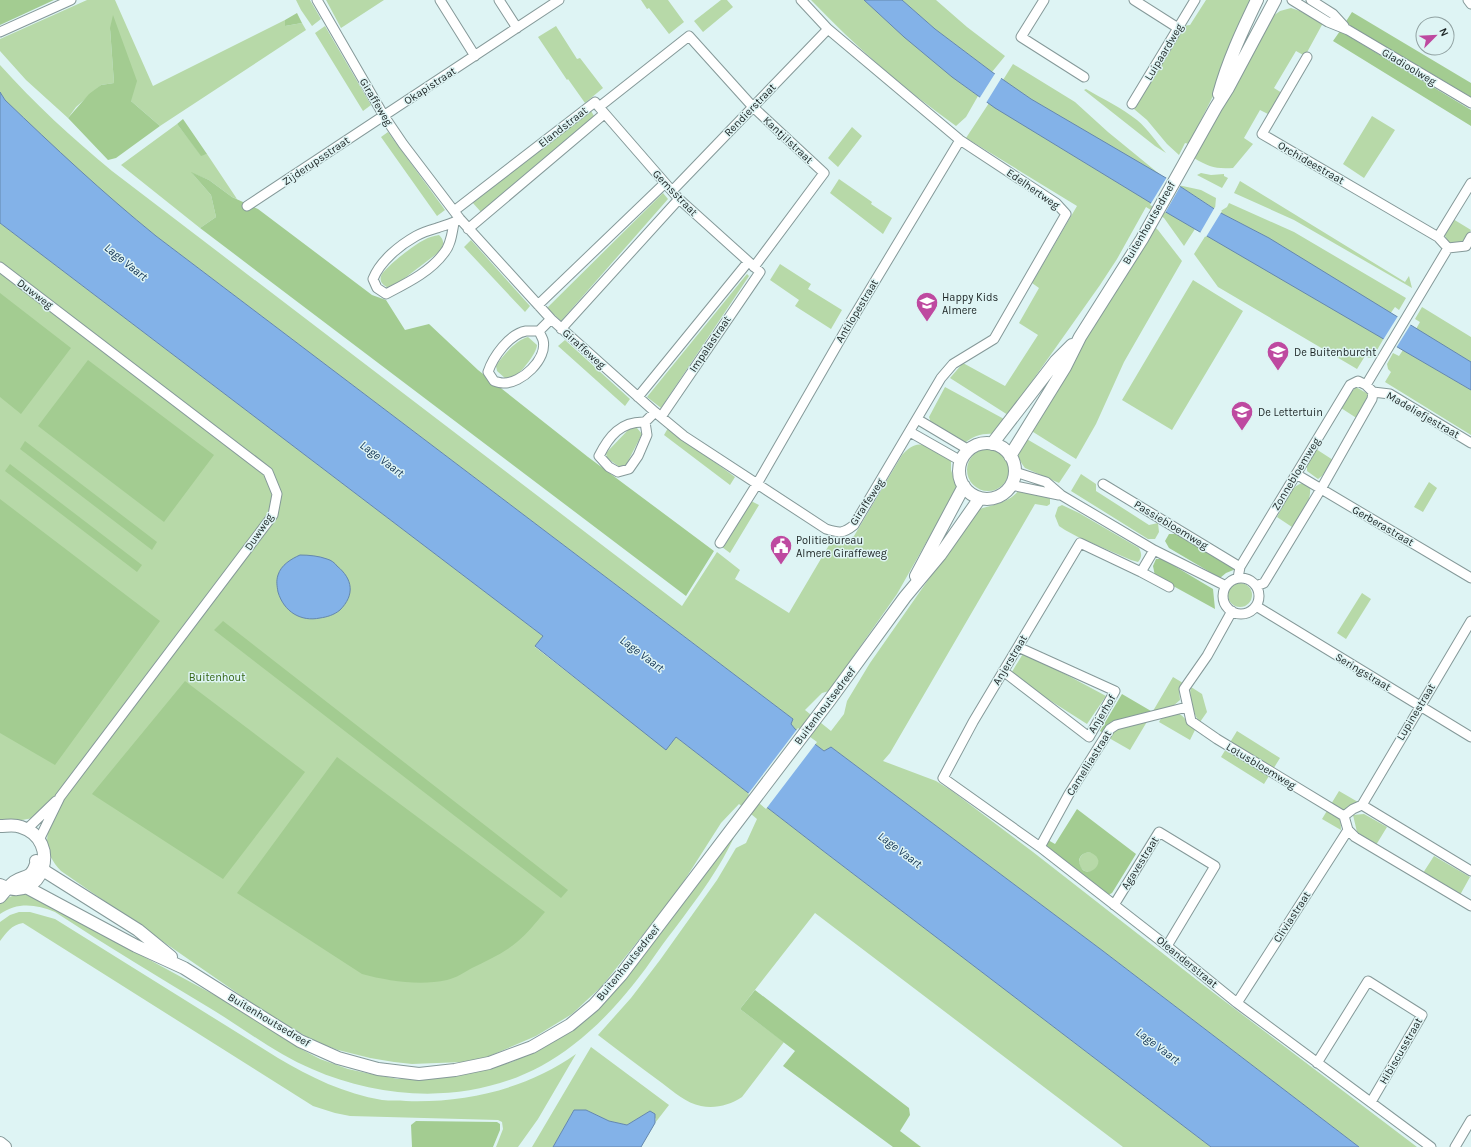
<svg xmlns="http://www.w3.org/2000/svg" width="1471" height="1147" font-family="Karla,sans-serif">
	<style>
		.green { fill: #b7d9a8 }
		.forest { fill: #a3cc91; fill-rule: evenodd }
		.water { fill: #83b2e8; stroke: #6487ad }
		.pier { fill: #def4f4 }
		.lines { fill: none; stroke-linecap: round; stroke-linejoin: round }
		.street-casing { stroke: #859999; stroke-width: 11 }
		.secondary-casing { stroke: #859999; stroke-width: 14 }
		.street { stroke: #fff; stroke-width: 9 }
		.secondary { stroke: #fff; stroke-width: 12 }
		.labels { text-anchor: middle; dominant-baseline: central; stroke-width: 3; stroke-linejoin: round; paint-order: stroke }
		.street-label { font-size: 11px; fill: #1c2424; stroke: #def4f4 }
		.poi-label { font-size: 11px; fill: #1c2424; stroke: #def4f4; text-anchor: start }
		.park-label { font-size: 11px; fill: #336514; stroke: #def4f4 }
		.water-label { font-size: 12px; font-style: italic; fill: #0c2e50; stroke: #def4f4 }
	</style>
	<rect width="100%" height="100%" fill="#def4f4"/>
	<path class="green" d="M87,0h28l38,86 132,-66v6l17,-3 4,7 -146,96 -29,-25 -21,-73 4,55 -13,2 -25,22 -8,11 -42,-38 -26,-29v-12z
		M296,0h14l11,19 -9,7 -11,-16z
		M326,0h58l-43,28z
		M641,0h27l16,22 -15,12 -20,-26 -2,1z
		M721,0h6l6,7 -30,25 -9,-11z
		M811,0h53c37,34 74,67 114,96l-12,21 -10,9c-53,-38 -100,-79 -145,-126z
		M902,0h34l31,27 38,29 -13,16 -57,-43z
		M1206,0h47l-35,86 -29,58 -4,-1 -6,12 -12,-11 -20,-24 -13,-11 49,-83 7,-1z
		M1291,8l9,3 23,12 -18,33 -9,-5 -22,37 8,5 -12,22 -10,-5 -16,28 9,6 -20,24c-18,1 -24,-1 -39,-10l79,-142 7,-5z
		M325,26l46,79 -8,6 -48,-78z
		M556,26l21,33 3,-1 23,30 -18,15 -17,-24 -1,1 -29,-43z
		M1013,64l62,38 33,30 55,45 -132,-78 -28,-19z
		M0,65c34,38 72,73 112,106l570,435 35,-54 23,18 -5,9 54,34 43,-73 11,1 11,-5 48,-81c6,-6 12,-12 21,-10l28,14v11l6,18 -60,106 -68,97 -7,2 -17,17 26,21 13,-17 3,-13 23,-38 107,-153c16,-6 31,-6 42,-20l21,3 10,5v6l-3,2 -12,-2 -145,249 -7,8 53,20 16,10 81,61 169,132 215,163h-58l-256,-196 -272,-204 -7,4 -29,-22 -4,-5 2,-5 -637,-483 -38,-31 -44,-39 -69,-66 -5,-8z
		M1086,89c17,10 36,19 51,31 11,9 19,22 29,33l-11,-7 -71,-56z
		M989,103l98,61 108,65 -11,17 -20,-28 -18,-11 -29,52 -17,26 -92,130 -58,-37 13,-15 42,23 33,-51 -19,-12 20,-35 -7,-5 45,-77 -111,-68z
		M591,111l3,5 -113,96 -9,-10z
		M1372,116l23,14 -31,48 -21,-14z
		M177,124l24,31 6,-1 30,45 -5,-2 -23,-17 -17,-7 19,22 5,22 -16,11 -79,-63z
		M852,127l10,9 -24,31 -10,-9z
		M388,132l57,78 -8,6 -56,-79z
		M1201,173l10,2 13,-1v2l4,2 -6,10 -25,-13z
		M839,179l33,23 -1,2 21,14 -9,16 -53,-41z
		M1240,181l165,101 4,-6 3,12 -118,-68 -60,-27z
		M1178,185l23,5 15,8 -1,11z
		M663,193l5,6 -107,122 -14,-13z
		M1229,203l65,29 112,66 -7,12 -4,-3 -5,7 -121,-76 -50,-26 8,-5z
		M1453,219l18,11 -9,12 -13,1 -5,-9z
		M0,223l543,413 -8,11 131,102 10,-12 146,113 389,297h-88l-308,-234 -75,96 44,33 -42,55c-12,8 -27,12 -41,9 -15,-3 -27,-14 -39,-23 -22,-16 -43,-32 -64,-48l33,-37 29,-38 57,-80 19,-32 10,-5 11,-24 -18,-15 -18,19 -44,69 -75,94 -30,28 -36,22 -49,21 -24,5 -51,2 -18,-2 -24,-4 -32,-8 -22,-8 -44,-25 -211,-146c-12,-13 -17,-25 -12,-43l-16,-10 -33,6z
		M1155,227l3,3 24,31 -58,101 -28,62 -20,35 -46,-29z
		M439,235c6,6 5,10 0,17l-42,32 -8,4c-5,-2 -10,-6 -8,-12 3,-8 34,-32 43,-36 5,-3 10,-4 15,-5z
		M1206,235l178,103 -11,19 -4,1 -4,-2 -8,13 -139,-82 -24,-33z
		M471,240l59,66 -5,6 -61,-65z
		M780,264l31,20 -3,5 34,21 -11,19 -36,-23 4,-6 -29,-20z
		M747,274l2,2 -88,132 -14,-11z
		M1193,280l50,31 -71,119 -50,-30z
		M1422,307l49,30v25l-55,-33 4,-7 -5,-3z
		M528,337l9,8c0,8 -17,29 -24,33 0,0 -6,1 -7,1l-9,-8 -1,-5c6,-10 20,-26 32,-29z
		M565,340l65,59 -5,7 -67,-60z
		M1403,350l68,40v45l-86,-53 6,-10 -3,-3 -1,-5 6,-11 6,3z
		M945,387l59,32 -10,15c-11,-1 -21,2 -29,9l-34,-20 -2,-6z
		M1356,387l12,7v6l-10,19 -17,-11 10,-16z
		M632,427l5,1 5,6 -17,33 -4,1 -14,-10 -1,-5 23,-24z
		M668,428l67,49 -5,8 -66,-50z
		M1025,438l46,27 -12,18 -34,-15c-10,-13 -8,-16 0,-30z
		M967 470a21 21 0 1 1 42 0a21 21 0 1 1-42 0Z
		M1316,449l17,11 -11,16 -4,3 -11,-8v-5z
		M1081,474l15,10v7l53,34 9,-2 1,9 -4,7h-7l-77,-48z
		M1429,482l8,6 -14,24 -9,-5z
		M1303,483l7,4c2,15 -10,27 -18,40l-15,-10c6,-10 13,-32 26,-34z
		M751,501l8,4 -29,48 -8,-6z
		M1062,505l17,8 60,35c3,6 3,9 -1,14l-7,-2 -53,-23 -13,-7 -6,-4 -4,-10 3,-9z
		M1228 595a12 12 0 1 1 24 0a12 12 0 1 1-24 0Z
		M1362,593l9,6 -25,40 -9,-6z
		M1024,652l82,44 -19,28 -77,-49z
		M1173,677l10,6 -4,7 1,10 -7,6 -20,5z
		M1191,687l11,7 5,18 -7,10c-6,-5 -12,-27 -9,-35z
		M1176,713c10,2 11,12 19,17l-5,10 -31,-18 3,-5z
		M1148,720l-18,30 -21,-12 4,-8z
		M1237,731l43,27 -16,26 -43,-27z
		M1339,791l19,11c-15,8 -18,9 -17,28l-19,-11z
		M1364,814l23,13 -11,18 -19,-13 -4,-17z
		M735,835c-19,42 -50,79 -77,116 -24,35 -51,68 -85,94 -74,59 -177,61 -261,24 -36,-15 -66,-39 -99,-59 -53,-32 -106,-64 -158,-98 -19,-8 -38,-10 -55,2v-12l2,-2 18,-7 8,1 203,110 70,45 19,10 28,10 23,5 27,5 57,-4 21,-3 36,-10 38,-18 24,-16 26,-21 55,-66z
		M1079 862a10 10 0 1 1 20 0a10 10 0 1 1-20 0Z
		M1434,856l36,21 -10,18 -37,-22z
		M19,912h11l25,7 223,139c32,19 67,36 104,42 8,1 16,0 24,1 61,2 120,-12 170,-47l-38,65 -20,28h-22l7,-18 -1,-7 -4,-2 -148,-4 -15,-3 -22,-7 -290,-183c-12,2 -16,9 -23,18v-19l10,-7z
		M591,1047l78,58 -14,18 1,-4 -6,-8 -23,14 -18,-4 -23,-11h-12l-21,37h-21z"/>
	<path class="forest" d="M0,0h54l-54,25z
		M1352,12l119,71v14l-126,-74z
		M297,13l5,10 -17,3v-6z
		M113,15l24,66 -6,20 29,25 -44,32 -8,2 -40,-42 21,-24 12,-9 13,-2 -4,-55z
		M1340,31l131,79v16l-138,-85z
		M183,119l24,35 -6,2 -24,-32z
		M191,172l18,8 23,17 26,12 114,86 14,5 19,30 24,-6 49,46 110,87 126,94 -28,45 -486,-368 16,-11 -5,-22z
		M0,293l71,55 -50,66 -21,-17z
		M88,360l126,95 -50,67 -126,-96z
		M25,441l132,101 -5,8 -132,-101z
		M10,464l132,101 -5,7 -132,-101z
		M0,499l160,122 -105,144 -55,-32z
		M1169,534h7l60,35 -10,4 -6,5 -51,-30 -4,-7z
		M1156,559h5l5,2 47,28 2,20 -60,-33 -2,-10z
		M223,621l345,269 -7,8 -347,-268z
		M185,681l120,91 -82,107 -131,-85z
		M1122,694l29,17 -40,11 -8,11 -3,-2z
		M337,757l208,155c-9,10 -17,21 -28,30 -13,11 -29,18 -45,26 -7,4 -16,10 -25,12 -27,6 -59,1 -85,-6l-125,-81z
		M1077,809l59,45 -24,39 -6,3 -60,-49 2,-7 7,4zM1089,852c23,8 -3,31 -9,13 -3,-8 3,-12 9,-13z
		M755,990l154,118 1,7 -10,16 21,16h-28l-110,-81 12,-15 -55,-42z
		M416,1121l81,1 3,2v6l-7,17h-81l-1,-22z"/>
	<path class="water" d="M864,0h38l33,29 57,43 39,27 147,86 41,27 50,26 202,124v28l-307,-179 -169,-103 -43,-31 -48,-40z
		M0,92l5,8c49,47 98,93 151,136l637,483 -2,5 4,5 29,22 7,-4 272,204 256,196h-148l-389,-297 -146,-113 -10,13 -131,-104 8,-10 -543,-413z
		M300,555c9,0 19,1 27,4 4,1 8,4 10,7 16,13 18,29 3,44 -6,5 -13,7 -20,8 -19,4 -36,-6 -42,-26 -1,-6 -2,-11 0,-17 3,-10 13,-16 22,-20z
		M574,1110h12l23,11 18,4 23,-14 5,3v9l-14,24h-88z"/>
	<path class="pier" d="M996,72l6,5 -16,26 -7,-4z
		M1167,177l14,8 -16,28 -15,-8z
		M1215,207l7,4 -16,26 -6,-4z
		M1398,316l13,8 -15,24 -13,-8z
		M798,728l19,14 -51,67 -18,-15z"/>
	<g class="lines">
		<g class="street-casing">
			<path id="street" d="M317,0l67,116 19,28 57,75 91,100 104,93 29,24 142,93c13,4 17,5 28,-4l87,-147 12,-14 41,-25 72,-125 -10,-11 -96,-63 -132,-111 -27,-29
				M440,0l35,56
				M499,0l18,28
				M1044,0l-23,37 63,40
				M1134,0l44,28
				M1292,0l36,22 20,8 123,73
				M1311,0l22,14 11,12
				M1468,0l3,4
				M0,32l71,-32
				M1307,57l-45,77 176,103
				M1132,104l63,-104
				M599,107l80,92 81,73 -99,145
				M672,191l156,-162
				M247,206l312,-206
				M454,211l141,-109 4,5 90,-71 64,71 71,66 -70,94
				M454,223c-2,10 -3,22 -10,30 -14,19 -37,30 -58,41l-9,-6 -4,-9c7,-18 27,-34 43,-43 7,-4 14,-6 21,-8 8,-3 15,-4 23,-9
				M468,229l136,-115
				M1448,248l-10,-11 33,-54
				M0,267l268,205 9,22 -4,21 -213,282 -21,43
				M538,305l126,-121
				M561,329l118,-130
				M539,331c1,3 3,6 4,9 5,19 -22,44 -40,43 -3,0 -6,-1 -9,-2l-6,-9c5,-15 21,-38 38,-41 4,0 9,0 13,0l12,-12
				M1366,385l82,-137 18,-2 5,-9
				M1373,392l17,2 81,49
				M638,397l110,-135
				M917,419l52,31
				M645,422l2,13 -9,21 -9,13 -11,3 -9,-5 -10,-11c10,-20 22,-35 46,-34l10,-10
				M910,432l51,29
				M1015,472l31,10 15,13 93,55
				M1296,474l175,104
				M1103,484l137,83
				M1011,485l48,10
				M720,543l37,-59 91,-158 112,-186
				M1141,572l13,-22 72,36
				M1238,578l2,-11 110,-182 8,-4 8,4 7,7 -1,7 -51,90 -57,94 -8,3
				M1223 596a18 18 0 1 1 36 0a18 18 0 1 1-36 0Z
				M1169,587l-28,-15 -61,-29 -107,179 -30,56 97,69 127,99 70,57 194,144
				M1256,606l215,131
				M1232,611l-25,45 -23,33 7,32 26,18 127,77
				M1003,671l86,66 26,-46 -97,-44
				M1362,805l109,-184
				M1362,805l-9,4 -9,7 4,14 7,7 116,69
				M1362,805l109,66
				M27,829l29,-28
				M1040,847l29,-53 41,-65 6,-4 71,-18
				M1114,905l45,-73 56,34 -48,80
				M1237,1003l111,-173
				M1317,1063l51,-82 54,34 -51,87
				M1455,1147l16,-27"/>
		</g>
		<g class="secondary-casing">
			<path id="secondary" d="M1219,94c9,-33 23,-63 38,-94
				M959 471a28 28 0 1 1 56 0a28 28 0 1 1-56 0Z
				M992,444l64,-83 16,-16
				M1010,456l55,-89 15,-30 62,-98 74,-132 12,-19 47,-88
				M916,576l48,-90
				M0,826c7,0 14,-2 21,1 42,13 22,79 -21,58
				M36,861l10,11 92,58 33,27
				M26,887l110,59 48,22 116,73 38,17 40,11 41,5 36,-4 34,-7 43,-16 38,-22 24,-20 27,-30 208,-274 76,-104 35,-42 40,-57
				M0,897c4,-5 9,-11 14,-15 10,-7 17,-2 22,-18
				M0,1143l5,4"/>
		</g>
		<use href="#street" class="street"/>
		<use href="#secondary" class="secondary"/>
	</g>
	<defs>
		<g id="school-pin" transform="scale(1.15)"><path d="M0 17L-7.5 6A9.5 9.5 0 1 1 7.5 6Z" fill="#be49a0" stroke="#def4f4"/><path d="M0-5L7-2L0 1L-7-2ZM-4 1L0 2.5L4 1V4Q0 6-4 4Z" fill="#fff"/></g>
		<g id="civic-pin" transform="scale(1.15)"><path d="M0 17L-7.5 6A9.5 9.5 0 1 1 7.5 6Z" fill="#be49a0" stroke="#def4f4"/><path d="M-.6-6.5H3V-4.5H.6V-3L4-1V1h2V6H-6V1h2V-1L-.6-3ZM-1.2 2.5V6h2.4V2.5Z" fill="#fff"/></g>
	</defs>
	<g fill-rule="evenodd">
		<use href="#school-pin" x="927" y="303"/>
		<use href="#school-pin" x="1278" y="352"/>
		<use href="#school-pin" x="1242" y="412"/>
		<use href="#civic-pin" x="781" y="546"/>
	</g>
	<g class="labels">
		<g class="street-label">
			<text transform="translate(1164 52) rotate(-59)">Luipaardweg</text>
			<text transform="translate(1409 67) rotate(31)">Gladioolweg</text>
			<text transform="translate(430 86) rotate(-33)">Okapistraat</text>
			<text transform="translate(376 102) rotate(59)">Giraffeweg</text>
			<text transform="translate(750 110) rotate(-46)">Rendierstraat</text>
			<text transform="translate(563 127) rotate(-38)">Elandstraat</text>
			<text transform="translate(788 140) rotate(43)">Kantjilstraat</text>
			<text transform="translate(316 161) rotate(-34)">Zijderupsstraat</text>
			<text transform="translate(1311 163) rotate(30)">Orchideestraat</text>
			<text transform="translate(1033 189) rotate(35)">Edelhertweg</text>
			<text transform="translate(675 193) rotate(46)">Gemsstraat</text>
			<text transform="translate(1149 223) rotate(-60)">Buitenhoutsedreef</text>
			<text transform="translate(35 294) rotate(37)">Duwweg</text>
			<text transform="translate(857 311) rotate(-59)">Antilopestraat</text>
			<text transform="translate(710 344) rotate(-56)">Impalastraat</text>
			<text transform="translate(584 349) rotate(42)">Giraffeweg</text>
			<text transform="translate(1423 415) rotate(30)">Madeliefjestraat</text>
			<text transform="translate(1296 474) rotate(-59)">Zonnebloemweg</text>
			<text transform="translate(867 502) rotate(-57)">Giraffeweg</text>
			<text transform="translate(1171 525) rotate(31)">Passiebloemweg</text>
			<text transform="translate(1383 526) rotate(30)">Gerberastraat</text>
			<text transform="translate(259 532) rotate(-56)">Duwweg</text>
			<text transform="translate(1010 660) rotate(-59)">Anjerstraat</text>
			<text transform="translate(1363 672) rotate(31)">Seringstraat</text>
			<text transform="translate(825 706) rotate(-53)">Buitenhoutsedreef</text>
			<text transform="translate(1416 712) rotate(-59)">Lupinestraat</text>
			<text transform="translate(1102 714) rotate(-59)">Anjerhof</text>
			<text transform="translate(1089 763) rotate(-58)">Camelliastraat</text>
			<text transform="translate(1261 766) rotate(31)">Lotusbloemweg</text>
			<text transform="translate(1140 863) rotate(-58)">Agavestraat</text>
			<text transform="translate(1292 917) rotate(-57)">Cliviastraat</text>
			<text transform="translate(1187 962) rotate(39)">Oleanderstraat</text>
			<text transform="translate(628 963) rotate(-51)">Buitenhoutsedreef</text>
			<text transform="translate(269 1020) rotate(31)">Buitenhoutsedreef</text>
			<text transform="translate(1401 1051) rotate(-60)">Hibiscusstraat</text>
		</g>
		<g class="poi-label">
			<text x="942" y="297">Happy Kids<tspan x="942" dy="13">Almere</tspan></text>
			<text x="1294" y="352">De Buitenburcht</text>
			<text x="1258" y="412">De Lettertuin</text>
			<text x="796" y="540">Politiebureau<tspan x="796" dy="13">Almere Giraffeweg</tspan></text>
		</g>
		<g class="park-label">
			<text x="217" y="677">Buitenhout</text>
		</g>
		<g class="water-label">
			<text transform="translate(126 262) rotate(39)">Lage Vaart</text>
			<text transform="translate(382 459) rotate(37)">Lage Vaart</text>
			<text transform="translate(642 654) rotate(37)">Lage Vaart</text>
			<text transform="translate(900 850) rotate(37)">Lage Vaart</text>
			<text transform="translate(1158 1046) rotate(37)">Lage Vaart</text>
		</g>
	</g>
	<g transform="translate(1435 36) rotate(66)"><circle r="19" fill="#def4f4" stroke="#90a1a1"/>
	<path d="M0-3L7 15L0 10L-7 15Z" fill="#be49a0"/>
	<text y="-6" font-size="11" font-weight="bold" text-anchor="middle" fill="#1c2424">N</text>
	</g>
</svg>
